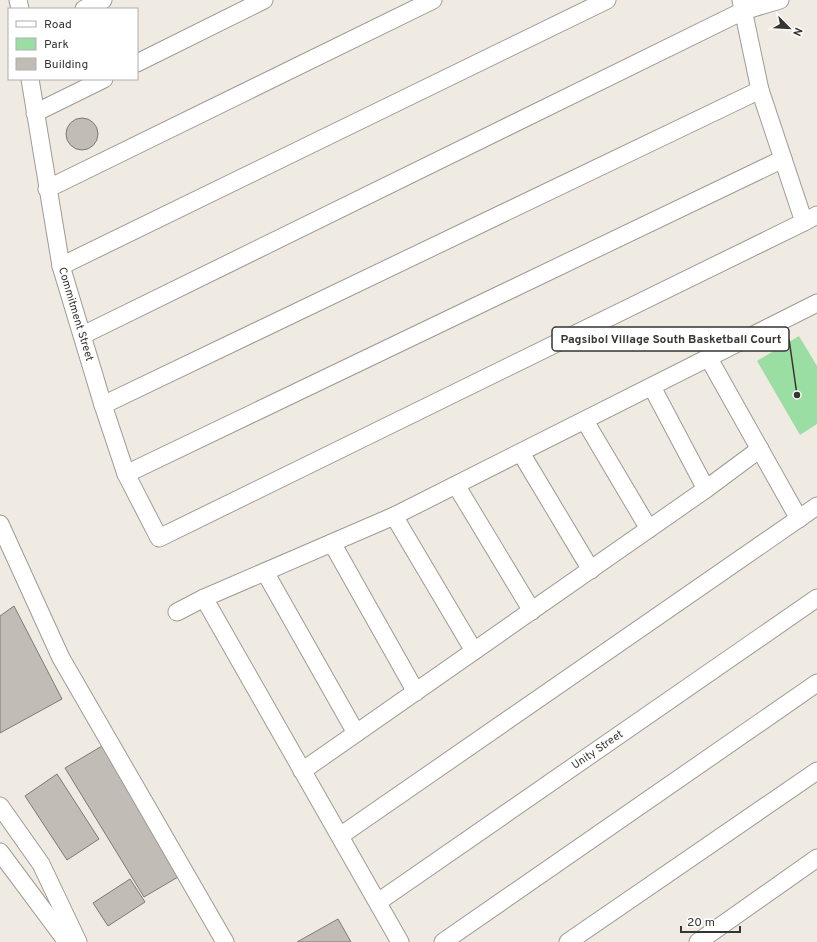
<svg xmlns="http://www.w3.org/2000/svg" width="817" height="942" font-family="Overpass,sans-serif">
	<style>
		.green { fill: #9bdea3 }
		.building { fill: #c2bcb6; stroke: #7f7973 }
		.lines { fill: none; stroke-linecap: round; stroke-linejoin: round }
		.minor-casing { stroke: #9f9a93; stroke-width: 19 }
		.minor { stroke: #fff; stroke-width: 17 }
		.labels { text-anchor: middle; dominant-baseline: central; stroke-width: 3; stroke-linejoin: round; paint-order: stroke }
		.street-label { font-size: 11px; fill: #363532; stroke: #fff }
		.leader { fill: none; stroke: #363532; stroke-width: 1.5 }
		.callout-dot { fill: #363532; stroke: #fff; stroke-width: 1.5 }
		.callout { fill: #fff; stroke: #363532; stroke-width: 1.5 }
		.callout-label { font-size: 12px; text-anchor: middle; font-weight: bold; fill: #363532 }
	</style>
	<rect width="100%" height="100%" fill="#efebe3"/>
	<path class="green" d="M799,336l18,30v58l-17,11 -43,-74z"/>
	<path class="building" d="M66 134a16 16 0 1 1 32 0a16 16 0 1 1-32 0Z
		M14,606l48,93 -62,34v-117z
		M102,746l76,131 -34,20 -79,-129z
		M57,774l42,65 -32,21 -42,-64z
		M130,879l15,23 -37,24 -15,-23z
		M338,919l13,23h-54z"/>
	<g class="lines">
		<g class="minor-casing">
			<g id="minor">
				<path d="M18,0l2,9"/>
				<path d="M741,0l19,90 44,132 13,-7"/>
				<path d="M84,9l19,-9"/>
				<path d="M137,63l127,-63"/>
				<path id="s1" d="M30,79l31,187 42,139 23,69 33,64 645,-316"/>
				<path d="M35,113l69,-34"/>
				<path d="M47,189l386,-189"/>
				<path d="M61,266l546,-266"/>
				<path d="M83,335l660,-324 37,-11"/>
				<path d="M708,357l91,162"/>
				<path d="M652,387l54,102"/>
				<path d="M103,405l657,-315"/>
				<path d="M585,421l64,108"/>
				<path d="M521,453l70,117"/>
				<path d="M126,474l657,-315"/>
				<path d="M456,485l76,126"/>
				<path d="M394,516l80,135"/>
				<path d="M0,524l61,134 164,284"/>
				<path d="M332,543l84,149"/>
				<path d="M265,572l91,161"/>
				<path d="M204,598l196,344"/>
				<path d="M177,612l27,-14 190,-82 423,-213"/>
				<path d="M302,771l404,-282 54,-40"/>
				<path d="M0,806l41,58 37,78"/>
				<path d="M340,836l477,-330"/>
				<path d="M0,852l67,90"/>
				<path id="s2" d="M378,902l439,-304"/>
				<path d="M443,942l374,-259"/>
				<path d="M568,942l249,-171"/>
				<path d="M698,942l119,-84"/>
			</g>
		</g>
		<use href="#minor" class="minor"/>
	</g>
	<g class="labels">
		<g class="street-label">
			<text stroke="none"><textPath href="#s1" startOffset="240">Commitment Street</textPath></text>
			<text stroke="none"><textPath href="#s2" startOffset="267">Unity Street</textPath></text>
		</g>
	</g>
	<path class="leader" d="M797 395L789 339"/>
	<circle class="callout-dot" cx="797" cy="395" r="4"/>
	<rect class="callout" x="552" y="327" width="237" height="24" rx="4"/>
	<g class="callout-label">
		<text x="671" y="343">Pagsibol Village South Basketball Court</text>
	</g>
	<rect x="8" y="8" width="130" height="72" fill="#ffffff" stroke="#afaead"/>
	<rect x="16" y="21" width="20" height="6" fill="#ffffff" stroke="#afaead"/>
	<text x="44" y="28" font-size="12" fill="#363532">Road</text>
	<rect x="16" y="38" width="20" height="12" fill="#9bdea3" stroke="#afaead"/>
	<text x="44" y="48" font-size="12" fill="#363532">Park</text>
	<rect x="16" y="58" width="20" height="12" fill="#c2bcb6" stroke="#afaead"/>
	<text x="44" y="68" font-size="12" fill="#363532">Building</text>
	<g transform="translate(789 28) rotate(114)" stroke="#ffffff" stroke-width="3" paint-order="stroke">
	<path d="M0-3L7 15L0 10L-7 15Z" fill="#363532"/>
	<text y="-6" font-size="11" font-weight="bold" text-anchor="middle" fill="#363532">N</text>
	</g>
	<path d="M681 926v6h59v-6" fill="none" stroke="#363532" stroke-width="2"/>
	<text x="687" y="926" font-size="12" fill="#363532" stroke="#ffffff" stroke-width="3" paint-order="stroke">20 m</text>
</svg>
